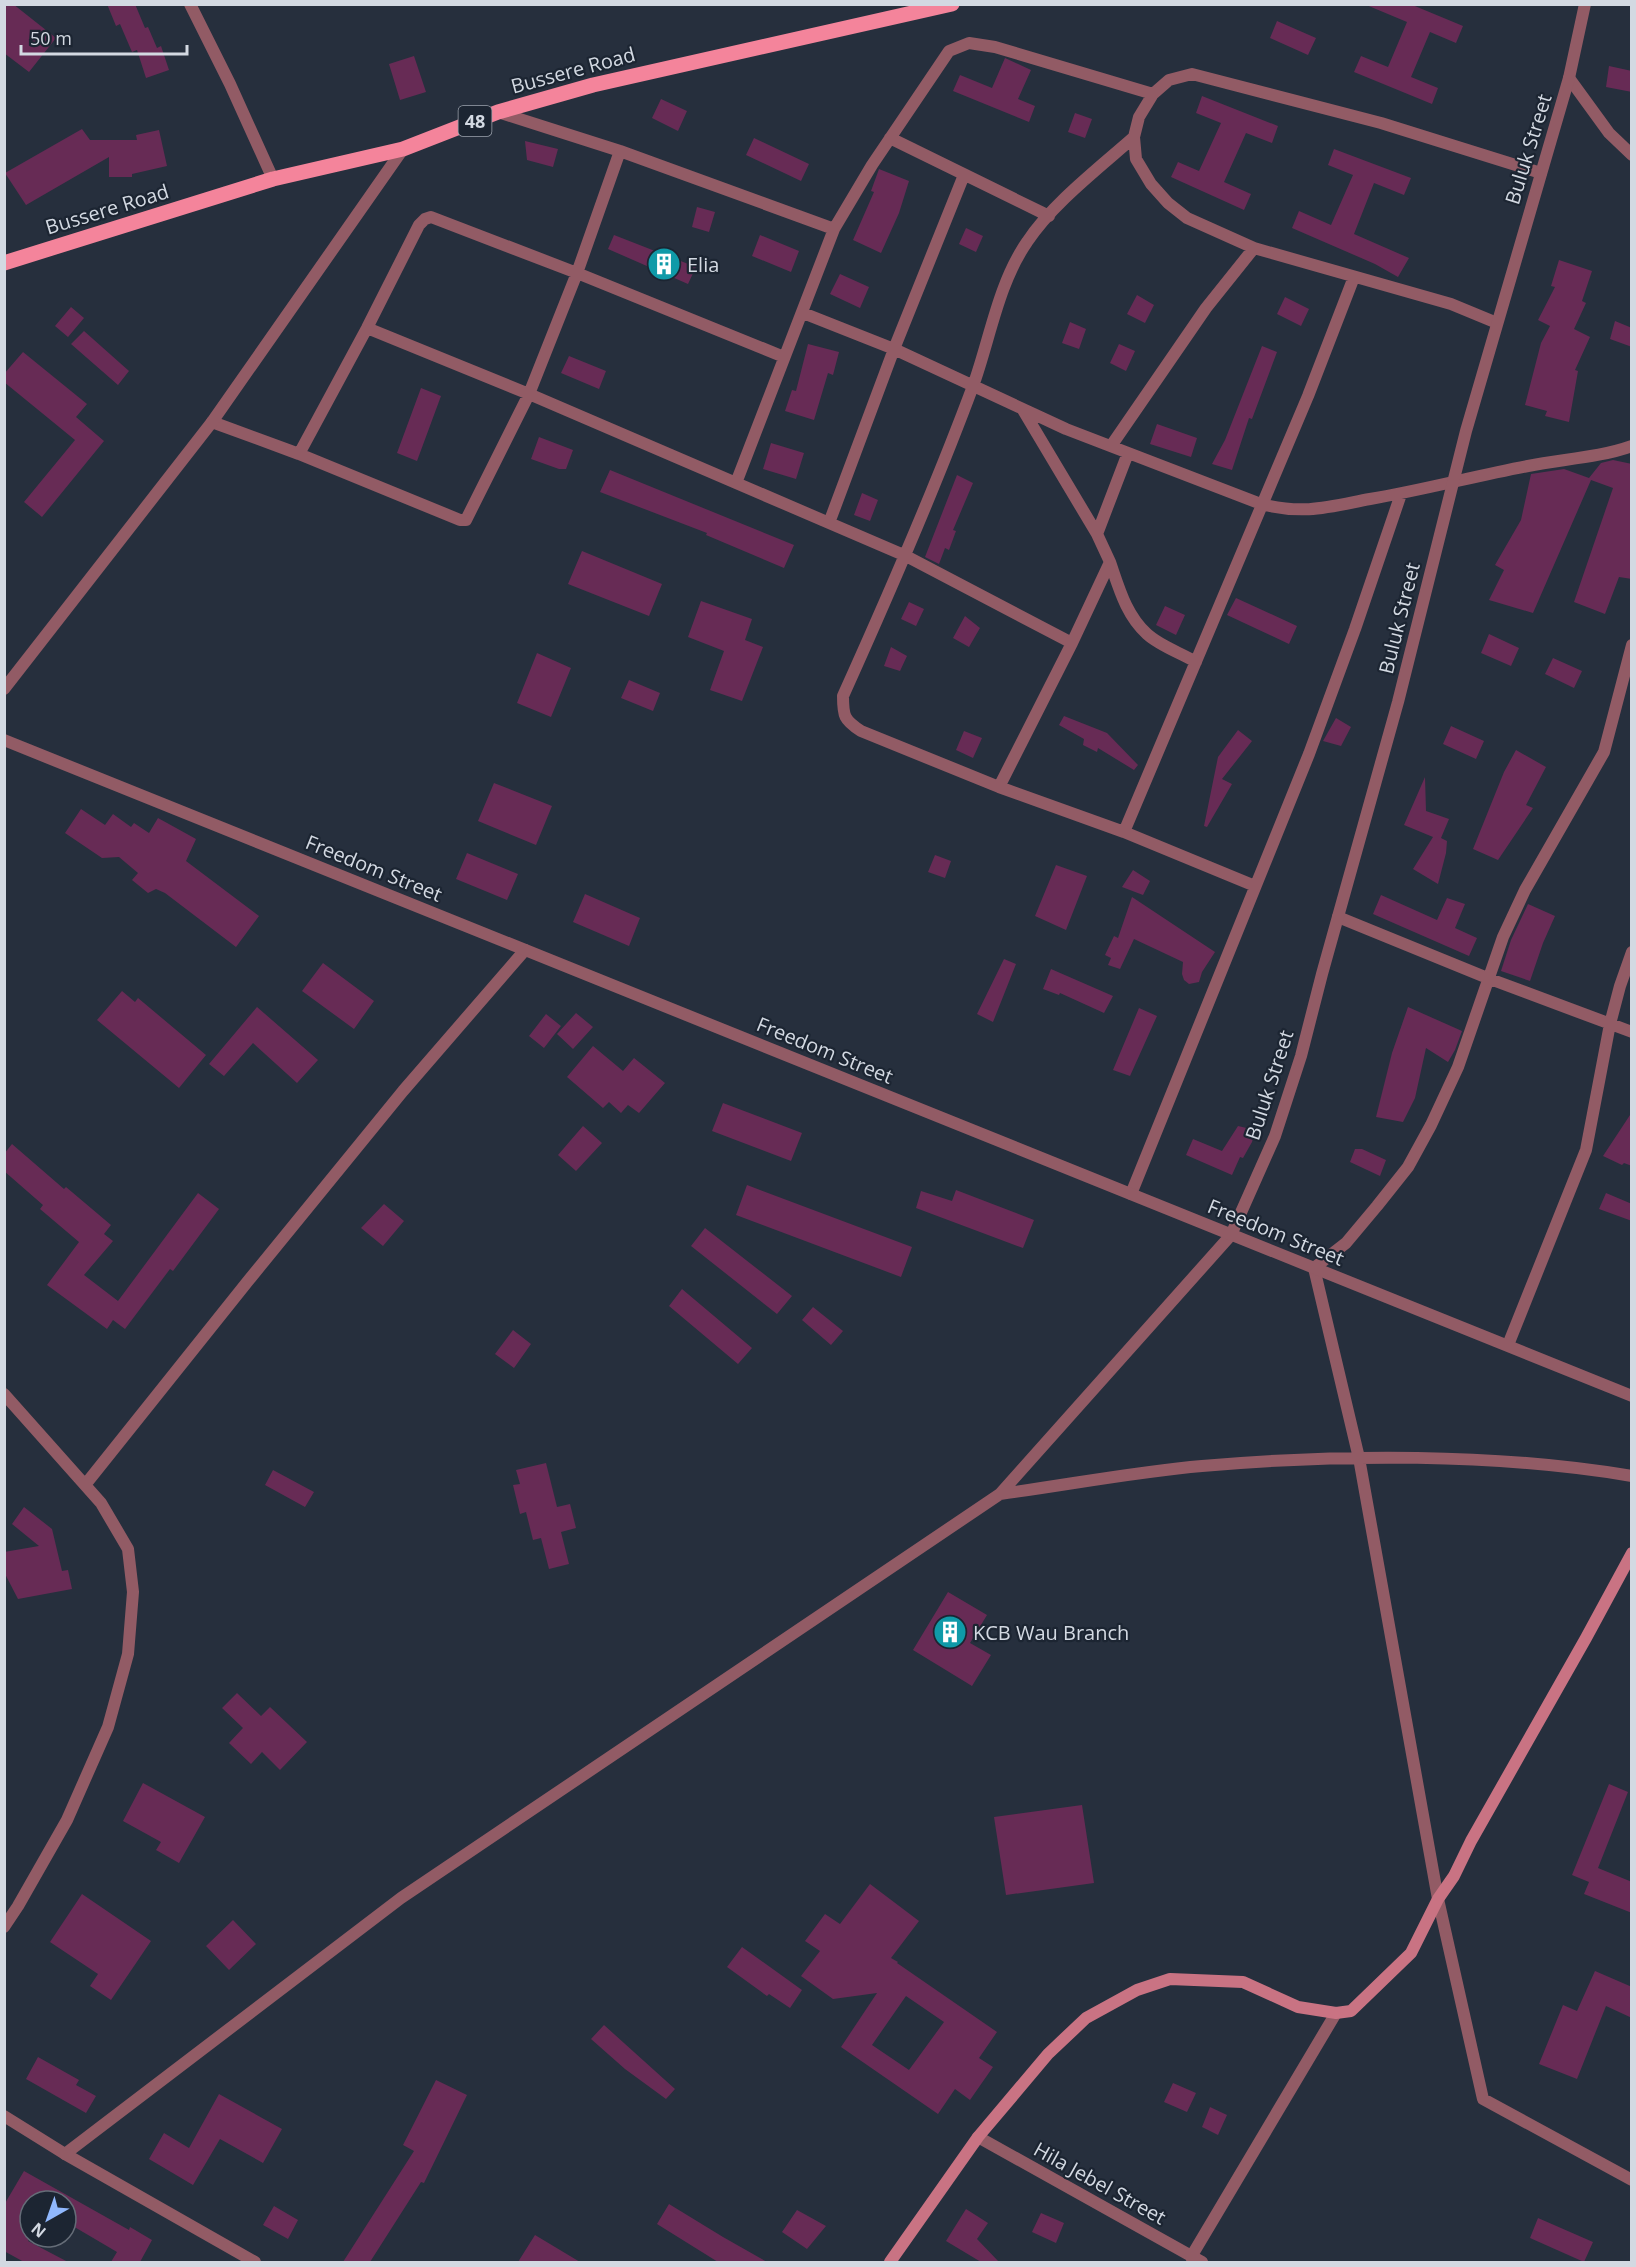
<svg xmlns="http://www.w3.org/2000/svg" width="1636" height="2267" font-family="'Open Sans',sans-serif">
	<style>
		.building { fill: #672b55; fill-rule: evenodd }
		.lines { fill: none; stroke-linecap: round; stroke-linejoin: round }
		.minor { stroke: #925b65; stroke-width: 12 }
		.tertiary { stroke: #925b65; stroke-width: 12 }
		.secondary { stroke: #c97383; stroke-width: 12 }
		.primary { stroke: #f4849b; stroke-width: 15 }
		.labels { text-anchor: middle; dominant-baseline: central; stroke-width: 4.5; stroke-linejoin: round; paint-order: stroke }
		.shield { fill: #1c2532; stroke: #9ca3ad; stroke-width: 1.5 }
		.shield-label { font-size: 18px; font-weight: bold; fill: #d3d9e2 }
		.street-label { font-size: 20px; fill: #d3d9e2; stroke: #1c2532 }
		.poi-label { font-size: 20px; fill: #d3d9e2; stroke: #1c2532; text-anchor: start }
	</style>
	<rect width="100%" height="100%" fill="#262f3d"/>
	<path class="building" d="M4,4h9l43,34 -27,34 -25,-19z
		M107,4h28l10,24 3,-1 9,21 4,-2 8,24 -23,8 -9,-28 -5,2 -12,-28 -4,2z
		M1364,4h46l53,22 -7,17 -26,-11 -19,45 27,11 -6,16 -78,-32 7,-16 27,11 19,-45z
		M1277,21l39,17 -8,17 -38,-17z
		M414,56l12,36 -26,8 -11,-36z
		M1005,58l26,12 -13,29 17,7 -6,16 -76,-31 7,-16 32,13z
		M1609,66l23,5v21l-26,-5z
		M1202,96l76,30 -6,17 -26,-10 -22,49 27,12 -7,16 -73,-33 7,-15 21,9 22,-48 -25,-10z
		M661,99l26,12 -9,20 -26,-13z
		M1075,113l17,6 -7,19 -17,-6z
		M82,129l8,11h47l-1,-5 23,-5 8,36 -35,8v3h-23v-20l-83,48 -21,-32z
		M754,138l55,26 -8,17 -55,-26z
		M525,141l33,8 -5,18 -26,-7z
		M1334,149l77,29 -7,17 -30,-12 -20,51 55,24 -11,19 -23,-13 -83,-36 7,-17 32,14 22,-50 -25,-10z
		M879,169l30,12 -10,32 -18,40 -28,-13 21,-48 -3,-1z
		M697,207l18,5 -6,20 -17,-5z
		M966,228l17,8 -7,16 -17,-8z
		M614,235l82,32 -8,17 -80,-35z
		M760,235l39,16 -8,21 -39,-16z
		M1559,260l33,11 -10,30 4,2 -12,26 16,8 -15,33 3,1 -9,51 -24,-6 2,-5 -22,-6 16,-62 9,-17 -12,-6 17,-33 -4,-1z
		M840,274l29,13 -9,21 -30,-14z
		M1137,295l17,10 -9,18 -18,-9z
		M1285,297l24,12 -8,17 -24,-12z
		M71,307l13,11 -16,19 -13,-11z
		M1615,321l17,7v19l-22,-8z
		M1070,322l16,7 -7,20 -17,-6z
		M84,331l45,40 -11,14 -47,-41z
		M808,344l31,8 -6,23 -5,-2 -14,47 -29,-9 7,-21 4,1z
		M1119,344l16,7 -9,20 -16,-8z
		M1262,346l15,6 -25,67 -3,-1 -17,52 -20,-6 13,-24z
		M23,352l64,52 -11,13 28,24 -62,76 -18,-15 51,-62 -71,-58v-8z
		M569,356l37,15 -7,18 -38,-16z
		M421,388l20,8 -24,65 -20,-8z
		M1157,424l40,14 -6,19 -41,-13z
		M539,437l34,13 -7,19h-7l-28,-10z
		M771,443l33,10 -8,26 -33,-10z
		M1613,460l19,4v115l-13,-2 -14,37 -31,-12 39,-114 -22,-8 -58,133 -44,-13 15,-30 -9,-5 26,-45 10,-46 33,-5 25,9 12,-15z
		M610,470l184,75 -10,23 -78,-33 1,-2 -107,-41z
		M957,475l16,8 -20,47 3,1 -7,19 -4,-2 -6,16 -14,-7z
		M862,493l16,7 -8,21 -16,-6z
		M582,551l80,33 -13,32 -81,-32z
		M1236,598l61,28 -8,18 -62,-29z
		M701,601l51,18 -7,21 18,7 -21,54 -32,-11 14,-39 -36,-14z
		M909,602l15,7 -8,17 -15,-7z
		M1165,606l20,9 -9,20 -20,-10z
		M965,616l15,12 -11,19 -16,-9z
		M1489,634l30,14 -8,18 -30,-13z
		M891,647l16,9 -7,15 -16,-5z
		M537,653l34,15 -20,49 -34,-14z
		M1553,658l29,13 -8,17 -29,-14z
		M629,680l31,13 -7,18 -32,-13z
		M1064,716l43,17 31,32 -4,5 -36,-22 -1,4 -14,-7 1,-6 -25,-14z
		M1336,718l15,9 -10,19 -18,-5z
		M1451,726l33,15 -8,18 -33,-15z
		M1238,730l14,11 -30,38 10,5 -25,43 -3,-1 14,-69z
		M964,731l18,7 -9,20 -17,-8z
		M1516,750l30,17 -20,38 7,3 -35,52 -25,-11 31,-77z
		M1425,777l1,34 23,8 -8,19 6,3 -1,12 -8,31 -25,-15 20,-32 -29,-12z
		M494,783l58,23 -16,39 -58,-24z
		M81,809l24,16 8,-11 18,13 3,-4 15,10 9,-15 38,21 -10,22 73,55 -23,31 -71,-54 -9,-4 -8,4 -16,-13 6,-7 -19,-16 -17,1 -37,-25z
		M467,853l51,21 -11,26 -51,-21z
		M935,855l16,6 -6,17 -17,-6z
		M1056,865l31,11 -21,54 -31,-14z
		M1133,870l17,11 -7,14 -21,-8z
		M585,894l55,24 -11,28 -56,-24z
		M1381,895l56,25 10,-22 18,6 -10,24 22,10 -8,18 -96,-42z
		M1132,897l83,55 -13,20 -3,10 -10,2 -5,-4 -2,-6 1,-12 -49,-23 -14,30 -12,-4 3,-7 -6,-3 9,-19 4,2z
		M1528,904l27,12 -12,27 -13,38 -29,-10 10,-31z
		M1004,959l12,5 -23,58 -16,-8z
		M323,963l51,38 -20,28 -52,-38z
		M1051,969l62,27 -9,17 -44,-20 -1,2 -16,-6z
		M122,991l13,11 3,-4 68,57 -27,33 -82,-68z
		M257,1007l61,53 -21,23 -44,-40 -29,33 -15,-12z
		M1408,1007l54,24 -7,19 -7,12 -22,-14 -11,50 -12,24 -27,-5 16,-64z
		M1139,1008l18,8 -27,60 -17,-6z
		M576,1013l17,14 -20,22 -16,-15z
		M546,1014l15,12 -17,22 -15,-12z
		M593,1046l30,25 11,-13 31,25 -26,30 -11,-8 -7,8 -12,-11 -6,6 -36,-31z
		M723,1103l79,30 -11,28 -79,-30z
		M1632,1112v54l-8,-3 -2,2 -19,-9z
		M583,1126l19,17 -26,28 -18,-16z
		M1238,1126l17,4 -3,12 -9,16 -3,-1 -8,18 -46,-20 7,-16 29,12z
		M12,1144l52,45 2,-2 45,38 -7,9 9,7 -29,34 34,26 80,-108 21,16 -46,62 -3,-2 -45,60 -12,-9 -6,9 -60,-44 32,-43 -39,-33 3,-4 -39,-34v-17z
		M1355,1149h7l24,11 -6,16 -30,-14z
		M747,1185l165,62 -11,30 -165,-62z
		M956,1190l78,30 -11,28 -107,-40 5,-17 31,10z
		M1606,1193l26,11v17l-33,-12z
		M384,1204l20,17 -21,25 -22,-18z
		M705,1228l87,68 -15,18 -86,-68z
		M682,1289l70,59 -14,16 -69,-58z
		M813,1307l30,24 -12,14 -29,-25z
		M513,1330l18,14 -17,24 -19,-14z
		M546,1463l11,44 13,-3 6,24 -15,4 8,32 -20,5 -8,-31 -8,2 -7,-28 -6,2 -7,-29 7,-1 -4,-14z
		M273,1470l41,22 -9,15 -40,-22z
		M24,1507l28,22 10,42 6,-1 4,19 -54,10 -14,-27v-20l35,-6 -27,-22z
		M948,1592l39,23 -17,28 21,12 -19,31 -59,-36z
		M237,1693l24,23 9,-9 37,35 -27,28 -18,-18 -11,12 -22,-21 14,-15 -21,-20z
		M143,1783l62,34 -26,46 -23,-13 5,-8 -38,-21z
		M1609,1784l19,8 -30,76 34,14v31l-48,-19 5,-12 -17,-7z
		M1082,1805l12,78 -88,12 -12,-78z
		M870,1884l49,37 -28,37 7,4 -1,1 100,69 -18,26 14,9 -23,33 -15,-11 -17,25 -97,-67 36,-54 -44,6 -32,-23 19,-25 -15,-10 20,-27 15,10zM906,1996l38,26 -35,48 -37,-25z
		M82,1894l69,47 -40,59 -21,-14 8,-12 -48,-32z
		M233,1920l23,24 -27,26 -23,-24z
		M742,1947l60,43 -12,18 -21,-14 -2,2 -40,-29z
		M1595,1971l37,16v31l-26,-12 -29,73 -38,-15 24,-59 14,6z
		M604,2025l71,64 -9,10 -41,-30 -34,-30z
		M38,2057l41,23 -3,5 20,11 -10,17 -60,-34z
		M436,2080l31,15 -43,88 -3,-1 -51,80h-27l71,-111 -11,-6z
		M1173,2083l23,10 -9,19 -23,-10z
		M219,2094l63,35 -19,34 -43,-24 -27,46 -44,-26 15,-26 25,15z
		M1210,2107l17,8 -9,20 -16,-8z
		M24,2171l105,59 1,-3 22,13 -12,22h-29l6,-10 -51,-30v-21h-36v37l-2,3 40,21h-44l-20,-11v-46z
		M669,2204l54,33 44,25h-49l-61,-38z
		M274,2206l24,14 -10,19 -25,-14z
		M966,2209l22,14 -11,16 22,23h-18l-35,-21z
		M797,2210l29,16 -19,23 -25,-17z
		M1041,2213l23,10 -8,20 -24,-11z
		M1538,2218l55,24 -9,20 -54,-24z
		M535,2235l45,27h-62z"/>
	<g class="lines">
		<path class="minor" d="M1569,78l40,55 23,22
			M498,112l122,39 214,78
			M1134,137c-35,31 -82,67 -107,105 -29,42 -37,97 -54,144 -39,105 -84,208 -130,310 0,20 1,24 18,35l138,56 125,45 131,54
			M890,138l159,78
			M803,313l91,36 172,80 195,75c43,11 67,3 109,-5 53,-9 105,-23 158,-33 34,-7 70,-8 104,-20
			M1497,323l-46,-19 -197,-56 -67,-30 -19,-15 -17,-19 -15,-25 -2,-22 5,-20 14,-23 16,-14 23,-6 189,49 160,50
			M367,328l162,66 377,162 166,87
			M212,422l87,32 161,66h6l63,-126 48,-121 43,-122
			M1111,446l95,-138 48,-60
			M299,454l68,-126 52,-103 6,-6 6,-2 146,56 207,84
			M736,483l98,-254 38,-64 77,-114 20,-8 26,4 158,47
			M829,523l65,-174 70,-174
			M1097,534l31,-81
			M1110,562c9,26 16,53 37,72 13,12 34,19 49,28
			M1632,645l-28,107 -79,138 -22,47 -45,130 -27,58 -23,42 -31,39 -31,37 -32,25 45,190 79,441 45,200 149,81
			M999,787l73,-144 38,-81 -13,-28 -74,-124
			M1124,832l184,-436 46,-119
			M1338,917l152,62 142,53
			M1131,1194l178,-440 46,-125 46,-135
			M1508,1345l78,-195 24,-126 10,-38 12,-34
			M4,1394l97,109 27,46 5,43 -5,62 -20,73 -41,93 -49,86 -14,21
			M85,1485l163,-204 155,-190 122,-141
			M1000,1494c67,-9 134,-22 202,-28 138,-12 293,-13 430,10
			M978,2137l224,125
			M65,2154l336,-256 599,-404 231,-259
			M1191,2257l145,-244"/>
		<path class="tertiary" d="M190,4l40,80 43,95
			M4,689l208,-267 191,-273
			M4,740l1628,656
			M1231,1235l44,-99 26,-80 21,-82 76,-272 68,-271 103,-353 16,-74
			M4,2116l61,38 190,108"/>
		<path class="secondary" d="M890,2262l88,-125 70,-83 38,-36 51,-28 33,-11 73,3 55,25 38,6 15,-2 60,-58 27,-54 16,-23 17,-35 115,-203 46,-85"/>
		<path class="primary" d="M4,263l269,-84 130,-30 95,-37 95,-27 359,-81"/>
	</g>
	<defs>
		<g id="building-disc" transform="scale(1.725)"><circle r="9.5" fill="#0f9aa8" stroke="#1c2532"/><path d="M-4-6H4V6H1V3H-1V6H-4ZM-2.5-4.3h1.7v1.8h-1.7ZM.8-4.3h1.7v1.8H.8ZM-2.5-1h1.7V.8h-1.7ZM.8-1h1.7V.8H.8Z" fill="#fff"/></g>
	</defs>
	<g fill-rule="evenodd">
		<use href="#building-disc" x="664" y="264"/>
		<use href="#building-disc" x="950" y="1632"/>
	</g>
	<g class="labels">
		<rect class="shield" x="458.5" y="106" width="33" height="30" rx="4.5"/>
		<g class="shield-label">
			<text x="475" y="121">48</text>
		</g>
		<g class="street-label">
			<text transform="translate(573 70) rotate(-15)">Bussere Road</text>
			<text transform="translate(1528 149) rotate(-73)">Buluk Street</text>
			<text transform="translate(107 209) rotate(-17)">Bussere Road</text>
			<text transform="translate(1399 618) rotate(-76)">Buluk Street</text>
			<text transform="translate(374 868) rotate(22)">Freedom Street</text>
			<text transform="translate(825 1050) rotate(22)">Freedom Street</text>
			<text transform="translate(1269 1085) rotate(-72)">Buluk Street</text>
			<text transform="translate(1276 1232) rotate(22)">Freedom Street</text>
			<text transform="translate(1100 2183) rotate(29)">Hila Jebel Street</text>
		</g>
		<g class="poi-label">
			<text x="687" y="264">Elia</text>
			<text x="973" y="1632">KCB Wau Branch</text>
		</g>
	</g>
	<rect width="1636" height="2267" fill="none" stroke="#d3d9e2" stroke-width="12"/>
	<g transform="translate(48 2219) rotate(220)"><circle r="28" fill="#1c2532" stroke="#656d78" stroke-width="1.5"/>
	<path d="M0-4.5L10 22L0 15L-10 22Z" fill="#90b8fd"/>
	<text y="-9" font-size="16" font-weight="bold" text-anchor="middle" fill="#d3d9e2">N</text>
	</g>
	<path d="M21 45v9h166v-9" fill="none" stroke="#d3d9e2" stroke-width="3"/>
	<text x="30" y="45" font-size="18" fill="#d3d9e2" stroke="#1c2532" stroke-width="4.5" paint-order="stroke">50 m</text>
</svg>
